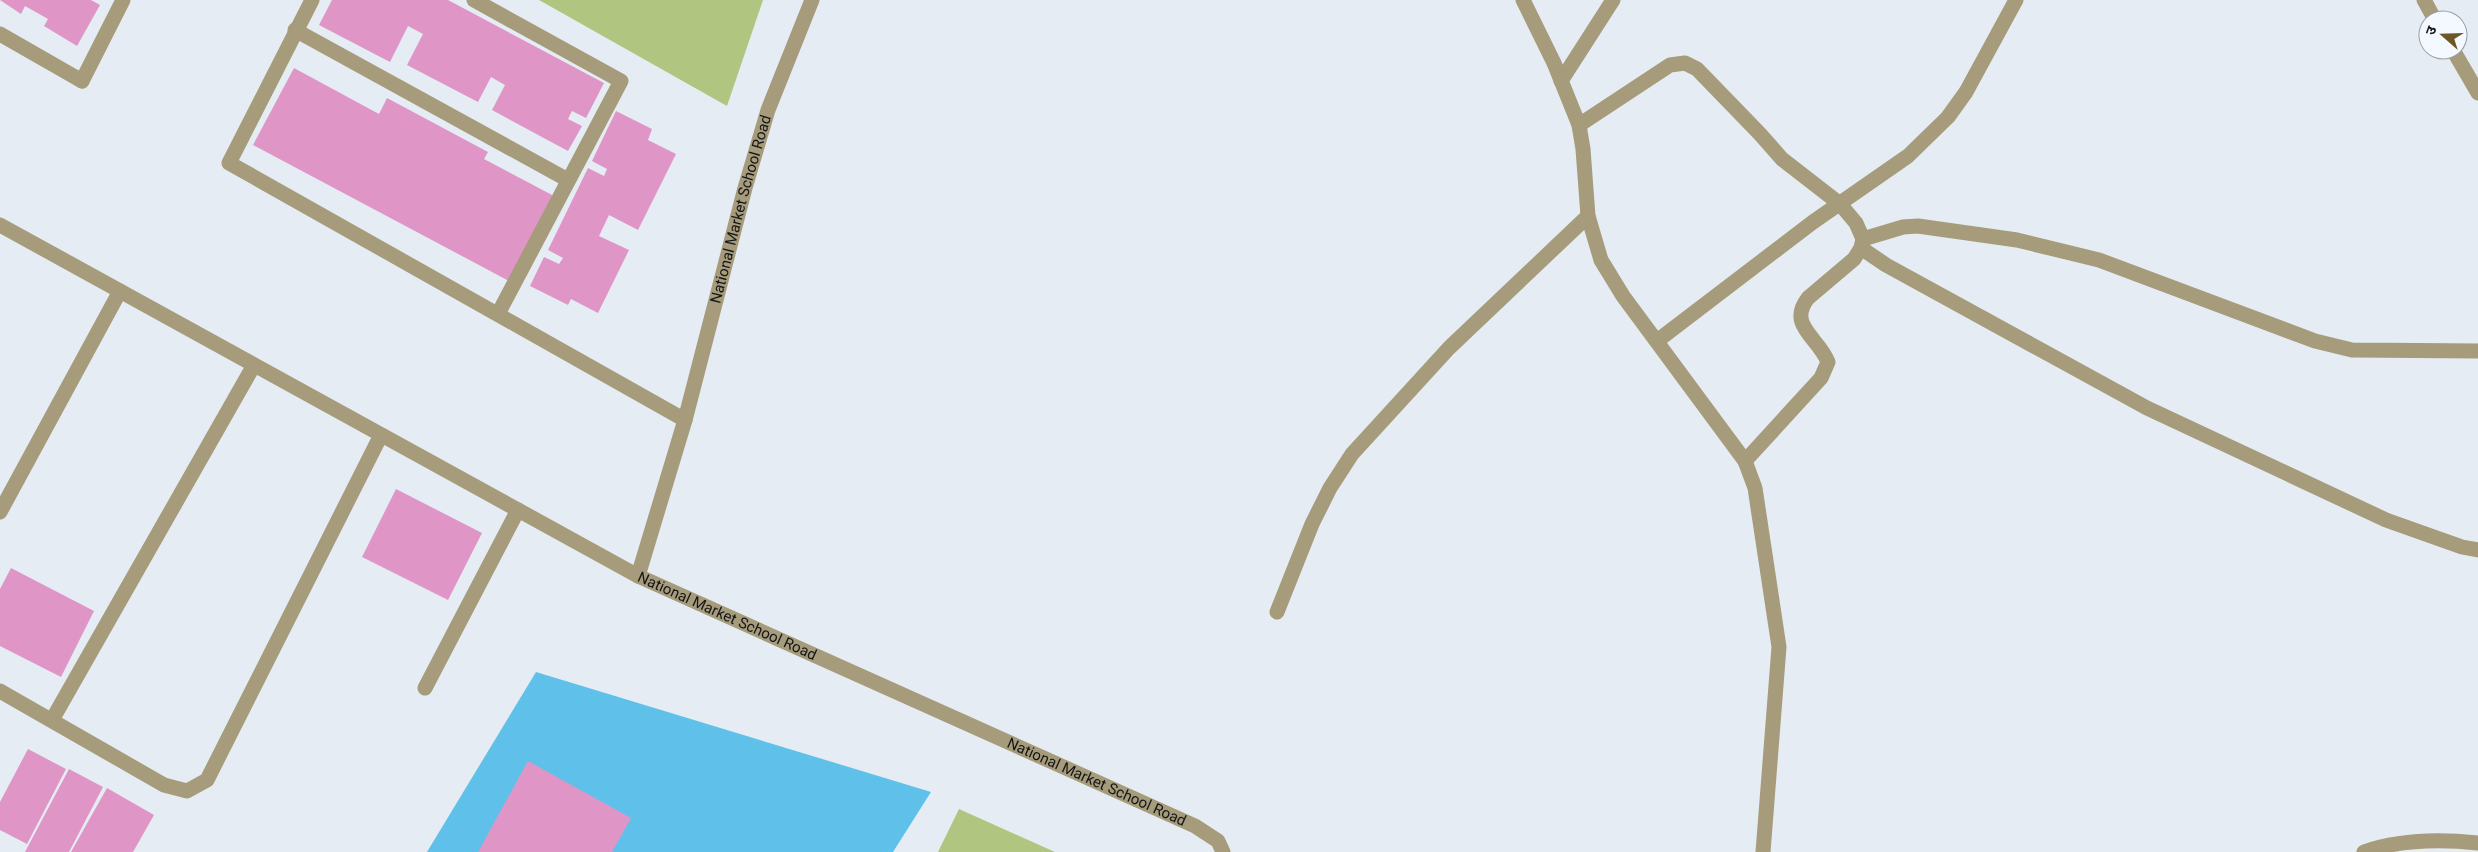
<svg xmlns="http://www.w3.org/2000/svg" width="2478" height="852" font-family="Roboto,'Noto Sans Devanagari',sans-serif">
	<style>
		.green { fill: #b0c680 }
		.water { fill: #5fc1e9 }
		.building { fill: #df96c7 }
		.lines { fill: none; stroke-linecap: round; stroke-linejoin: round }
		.lane { stroke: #a69b7a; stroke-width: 15 }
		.street { stroke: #a69b7a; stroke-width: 15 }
		.labels { text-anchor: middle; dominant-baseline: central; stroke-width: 4; stroke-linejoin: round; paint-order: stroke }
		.street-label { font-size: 15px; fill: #131518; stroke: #f3f9ff }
	</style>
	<rect width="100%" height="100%" fill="#e5ecf3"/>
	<path class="green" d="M539,0h224l-36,106z
		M959,809l96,43h-117z"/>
	<path class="water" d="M536,672l395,120 -38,60h-466z"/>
	<path class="building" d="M0,0h91l9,5 -23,41 -33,-20 4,-7 -23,-13 -4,8z
		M332,0h116l156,83 -18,35 -14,-7 -4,8 14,7 -14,25 -76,-41 13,-25 -14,-8 -13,25 -71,-37 16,-31 -15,-8 -18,36 -71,-37z
		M294,68l85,46 8,-16 101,54 -4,7 70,37 -45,85 -256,-136z
		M616,111l36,18 -4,11 28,14 -38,76 -29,-15 -10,21 30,14 -31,63 -27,-14 -3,6 -38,-19 14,-29 15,7 4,-6 -15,-8 40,-82 16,8 3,-7 -15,-8z
		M396,489l86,44 -34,67 -86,-43z
		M11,568l83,43 -33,66 -61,-31v-57z
		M28,749l38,20 -39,75 -27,-14v-28z
		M528,761l103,57 -19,34h-134z
		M69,769l34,18 -34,65h-44z
		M107,788l47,27 -21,37h-62z"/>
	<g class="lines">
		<path class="lane" d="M82,81l41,-81"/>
		<g class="street">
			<path d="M312,0l-83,163 456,257"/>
			<path d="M474,0l147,81 -123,233"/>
			<path d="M1523,0l31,63 25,62 4,24 5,67 13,44 22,36 122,165 10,27 24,159 -16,205"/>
			<path d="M2424,0l11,20"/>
			<path d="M295,30l273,150"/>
			<path d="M0,34l82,47"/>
			<path d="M2453,50l25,43"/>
			<path d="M1561,81l52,-81"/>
			<path d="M1579,125l91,-60 15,-2 12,6 63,65 22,25 58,45 16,19 7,16 -2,9 -7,11 -46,39c-21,27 10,39 20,64l-7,16 -76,83"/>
			<path id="s1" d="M0,225l638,351 557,250 23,15 5,11"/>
			<path d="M1863,239l40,-12 15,-1 99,14 82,20 216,81 37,9 126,1"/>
			<path d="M1861,248l25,17 261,143 239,112 76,27 16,3"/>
			<path d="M1657,341l156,-119 95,-66 40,-39 18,-25 50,-92"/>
			<path d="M0,512l120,-221"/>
			<path id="s2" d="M638,576l47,-156 60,-232 23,-78 44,-110"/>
			<path d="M1277,612l35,-88 18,-36 22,-34 97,-106 139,-132"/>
			<path d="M425,688l93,-178"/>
			<path d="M0,691l164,94 23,6 20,-11 174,-345"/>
			<path d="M52,720l202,-355"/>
			<path d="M2364,852c37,-13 76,-13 114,-9"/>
		</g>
	</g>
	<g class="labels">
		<g class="street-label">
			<text stroke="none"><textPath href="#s2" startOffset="381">National Market School Road</textPath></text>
			<text stroke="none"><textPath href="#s1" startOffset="826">National Market School Road</textPath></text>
			<text stroke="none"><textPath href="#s1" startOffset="1231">National Market School Road</textPath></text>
		</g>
	</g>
	<g transform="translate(2443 35) rotate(290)"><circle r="24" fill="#f3f9ff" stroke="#999ea3"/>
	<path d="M0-4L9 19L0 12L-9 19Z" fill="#6e5526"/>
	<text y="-8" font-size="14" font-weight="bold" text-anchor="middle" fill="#131518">उ</text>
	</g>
</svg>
